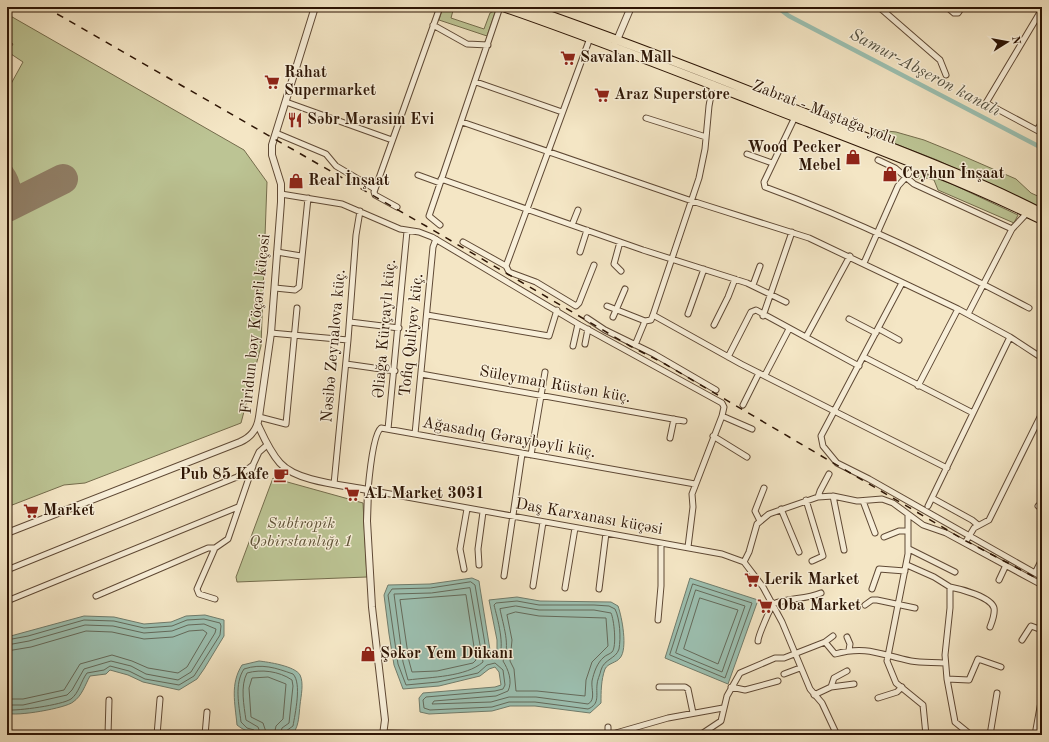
<svg xmlns="http://www.w3.org/2000/svg" width="1049" height="742" font-family="'Old Standard TT',serif">
	<style>
		.green { fill: #bcc494; stroke: #746c4c }
		.water { fill: #9cc0b1; stroke: #707c6c }
		.lines { fill: none; stroke-linecap: round; stroke-linejoin: round }
		.shore { stroke: #646a5b; stroke-width: 1 }
		.canal { stroke: #9cc0b1; stroke-width: 4.5 }
		.taxiway { stroke: #907e65; stroke-width: 12 }
		.runway { stroke: #907e65; stroke-width: 30 }
		.minor-casing { stroke: #5f4935; stroke-width: 7 }
		.tertiary-casing { stroke: #5f4935; stroke-width: 8 }
		.primary-casing { stroke: #2d1505; stroke-width: 10 }
		.minor { stroke: #f8efd9; stroke-width: 5 }
		.tertiary { stroke: #f8efd9; stroke-width: 6 }
		.primary { stroke: #f4e6c5; stroke-width: 8 }
		.rail { stroke: #2d1505; stroke-width: 1.5; stroke-dasharray: 7 7; stroke-linecap: butt }
		.labels { text-anchor: middle; dominant-baseline: central; stroke-width: 3; stroke-linejoin: round; paint-order: stroke }
		.poi-label { font-size: 16px; font-weight: bold; fill: #2d1505; stroke: #f8efd9; text-anchor: start }
		.street-label { font-size: 16px; fill: #2d1505; stroke: #f8efd9 }
		.park-label { font-size: 16px; font-style: italic; fill: #5f5237; stroke: #f8efd9 }
		.water-label { font-size: 17px; font-style: italic; fill: #545141; stroke: #f8efd9 }
	</style>
	<rect width="100%" height="100%" fill="#f4e6c5"/>
	<filter id="stains"><feTurbulence type="fractalNoise" baseFrequency=".005" numOctaves="4"/><feColorMatrix values="0 0 0 0 .2 0 0 0 0 .09 0 0 0 0 .02 0 0 0 .5 -.17"/></filter>
	<radialGradient id="worn" r=".72"><stop offset=".6" stop-color="#630" stop-opacity="0"/><stop offset="1" stop-color="#630" stop-opacity=".3"/></radialGradient>
	<path class="green" d="M443,7h11l-3,11 33,11 6,-16 6,-3 -9,26 -48,-16z
		M7,14l237,136 23,32 -6,164 -20,77 -156,60 -21,2 -57,22v-288l61,-31 -9,-19 -37,19 -15,-26v-71l16,-29 -15,-10 5,-8 -6,-4z
		M878,130l18,2 28,8 32,13 60,26 15,14 11,5v11l-105,-49 -62,-24 -2,-5z
		M915,170l39,15 64,30 -4,8 -76,-33 -4,-10 -8,-2 -10,1 -3,-4z
		M273,478l90,25 4,74 -130,5 -1,-5z"/>
	<path class="water" d="M472,578l7,3 1,7 11,68 6,-3v-13l-8,-40 28,-3 23,4 71,1 7,4c4,11 10,43 2,52 -4,5 -12,5 -15,11 -4,11 -4,23 -4,34l-11,10 -55,-7h-25l-18,5 -63,3 -9,-2 -1,-14 4,-5 72,-6 6,-2 -2,-13 -4,-5 -6,2 -9,7 -41,10 -36,3 -9,-24 -5,-31 -5,-39 4,-10 42,-1z
		M690,578l68,22 -30,84 -63,-26z
		M205,615l19,5v16l-20,33 -7,10 -18,11 -36,-8 -15,-7 -18,-5 -4,4 -16,2c-5,9 -8,20 -17,26 -7,6 -57,15 -66,11v-76l77,-21 30,1 30,7 27,-2 15,-6z
		M259,661c9,1 36,5 41,14 4,8 1,21 0,30 -1,9 -1,20 -6,27 -20,5 -41,6 -57,-7 -2,-22 -7,-41 5,-60z"/>
	<g class="lines">
		<path class="shore" d="M471,582l4,3 11,65 1,7 4,2 7,-2c8,-9 -1,-40 -4,-52l2,-2 21,-2 22,4h55l15,1 6,3c5,10 6,29 4,40 -3,10 -15,10 -18,21 -1,5 -4,10 -4,15 -1,10 3,19 -9,24l-53,-7h-26l-17,5 -62,3 -6,-2 -1,-8 3,-3 69,-6 8,-2 2,-4 -2,-15 -8,-7 -8,2 -9,8 -40,9 -32,3 -8,-21 -10,-69 4,-6 38,-1z
			M693,584l59,19 -27,75 -55,-23z
			M470,588l13,74c-17,15 -52,15 -75,18l-5,-18 -9,-68 37,-1z
			M696,590l49,16 -23,66 -46,-19z
			M466,595l10,65 -3,3 -36,8 -25,1 -3,-11 -9,-61z
			M700,598l38,12 -20,54 -34,-15z
			M516,606l23,4h55l17,3c3,6 6,34 1,39 -2,2 -6,3 -8,5 -7,6 -10,15 -12,24 -1,8 4,19 -4,23l-52,-7h-27l-18,5 -59,2 2,-3 62,-5 12,-5c5,-10 0,-22 -5,-30 8,-15 0,-36 -3,-52z
			M516,612l23,4 67,2 2,28 -16,16 -6,18 -1,16 -48,-5h-21l-2,-22 -4,-8 2,-21 -5,-25z
			M7,640l21,-4 56,-16 30,1 30,7 28,-2 15,-6 17,-1 16,4 1,3 -1,9 -26,41 -15,9 -34,-6 -16,-8 -19,-5 -6,4 -17,3c-6,8 -8,20 -16,26 -9,6 -53,12 -64,11
			M7,645l22,-4 56,-16 28,1 31,7 28,-2 16,-6 16,-1 12,5 -1,4 -24,39 -13,8 -32,-6 -15,-8 -20,-5 -27,8 -12,21 -5,5 -44,10h-16
			M7,651l24,-4 55,-16 26,1 32,7 29,-2 16,-6 14,-1 4,3 -20,34 -9,6 -30,-5 -16,-7 -20,-6 -32,9 -16,26 -41,9h-16
			M256,735l-2,-5 -7,-2 -6,-6c-2,-17 -7,-38 3,-53 18,-6 32,-1 49,5 9,9 2,40 0,52l-7,5 -1,4
			M261,735l-3,-8 -12,-7c-2,-14 -6,-34 1,-47 14,-4 32,-2 45,7l1,6 -4,37 -7,5 -2,7
			M267,735l-4,-12 -12,-6 -2,-29 3,-10 16,-1 18,7 -3,35 -7,7 -2,9"/>
		<path class="canal" d="M777,7l12,9 253,132"/>
		<path class="taxiway" d="M7,170c9,12 10,22 0,34"/>
		<path class="runway" d="M7,207l56,-28"/>
		<g class="minor-casing">
			<path id="minor" d="M879,7l61,53 6,15
				M947,7l7,6h4l4,-6
				M1042,9l-56,94 56,30
				M433,25l34,19 21,1
				M590,38l-84,228 3,6 27,10 40,24 3,-3 15,-38
				M476,82l86,30
				M286,102l106,38
				M795,117l-31,65 1,5c91,33 178,76 264,121
				M646,118l60,19
				M462,122l230,79 117,37 149,71 52,28 32,21
				M1037,130l5,-8
				M276,133l50,21 10,12 39,23
				M747,154l25,9
				M878,160l17,8 19,16 98,45
				M418,175l22,8
				M441,179l202,71 104,33 39,19
				M281,194l61,10 58,25 19,3 13,5 146,87 144,79 2,4 -2,9 30,13
				M397,207l-22,-12 -1,-3 66,-185
				M440,225l-11,-9 71,-209
				M572,225l6,-15
				M463,242l43,24
				M620,242l-6,22 7,7
				M277,252l24,4
				M580,252l7,-22
				M864,263l34,-77 19,-21
				M902,283l-81,153 2,10 14,17 32,16 173,98
				M753,285l7,-19
				M275,288l20,2 4,-3 9,-89
				M607,306l38,15
				M688,314l16,-45
				M968,314l44,-85 15,-16
				M427,315l122,21 8,-26
				M653,315l88,49 206,104
				M763,316l29,-84
				M613,317l12,-28
				M587,318l18,12 49,24 62,36
				M849,319l27,14
				M350,322l49,6
				M714,325l14,-28 7,-18
				M879,329l20,11
				M271,333l77,7
				M806,337l44,-81
				M585,344l3,-15
				M635,345l10,-24 6,-1 2,-5 46,-137 6,-29 4,-43 4,-22
				M573,346l5,-22
				M728,357l23,-45 5,-2 103,56
				M864,357l109,56
				M346,364l49,7
				M421,374l263,47
				M765,375l24,-46
				M918,386l40,-77
				M743,405l16,-32
				M259,417l27,7 11,-116
				M388,429l19,-198
				M415,434l18,-187 3,-8
				M713,436l34,21
				M670,438l4,-19
				M531,455l14,-83
				M334,484l14,-144 8,-105 4,-24
				M695,484l-314,-56c-8,6 -12,51 -13,62l354,64 22,8 19,25 19,35 28,67 12,14 15,32
				M833,496l11,54
				M818,497l2,-6 9,-17
				M932,498l40,22 6,5
				M806,500l17,56 -11,5
				M863,501l12,32
				M928,506l82,-169
				M1038,506l4,2
				M781,509l18,43
				M908,515v39l-21,107 9,22 27,22 3,30
				M760,521l-5,-10 9,-23
				M884,537l15,-6h8
				M965,543l9,-15 15,-8 53,-107
				M688,547l5,-40 -1,-13 30,-78
				M909,549l46,23
				M744,562l5,-10 8,-28 12,-10 49,-17 15,-1 24,5 25,-2 11,4 30,22 23,8 96,52
				M479,565l-1,-16 5,-37
				M907,565l27,12 16,10v21l-5,47 2,24 8,43 16,13
				M464,569l-4,-20 7,-40
				M7,570l230,-93 16,-12 6,-13 8,-7
				M1035,573l7,-14
				M504,576l18,-122
				M999,580l7,-15
				M533,586l10,-64
				M950,587c11,2 41,10 44,21 1,5 -2,14 -4,19
				M565,588l10,-60
				M599,589l7,-56
				M872,589l7,-20 26,2
				M96,596l112,-48h7
				M215,599l-16,-5 -2,-5 18,-41 13,-9 25,-73
				M7,601l231,-94
				M865,605l7,-5h5l38,8
				M658,620l3,-34v-43
				M847,637l3,7 -1,6
				M1022,640l9,-14 11,4
				M758,641c0,-5 12,-32 15,-37 16,-7 32,-4 48,-11
				M825,642l8,-6
				M784,674l16,-6
				M947,679l22,1 9,-21 23,8
				M659,687h26l3,2 5,24
				M731,687l14,3 33,-9
				M831,687l3,-9 13,-7
				M814,695l17,-8 23,-3
				M878,698l19,-6 5,-5
				M108,735l1,-35
				M157,735l3,-36
				M205,735l2,-23
				M384,735v-2l110,2
				M608,735v-8
				M609,735l59,-17 55,-10
				M700,735l21,-14 6,-25 13,-23 35,-15h9l41,-16 10,12c32,-9 46,1 76,7 11,2 23,1 34,2
				M990,735l7,-42
				M1035,735l7,-39"/>
		</g>
		<g class="tertiary-casing">
			<path id="tertiary" d="M617,40l14,-33
				M258,425c6,13 12,27 22,38 17,19 63,22 88,27l-1,31 5,86 13,113 -2,15
				M7,533l233,-91c11,-5 17,-12 19,-25l12,-84 10,-131v-18l-9,-29v-10l43,-138"/>
		</g>
		<g class="primary-casing">
			<path id="primary" d="M503,7c99,34 196,73 294,111 83,32 165,63 245,102
				M526,7c100,35 200,74 299,114 73,29 147,56 217,92"/>
		</g>
		<use href="#minor" class="minor"/>
		<use href="#tertiary" class="tertiary"/>
		<use href="#primary" class="primary"/>
		<path class="rail" d="M45,7l381,219 204,120 35,18 301,177 76,40"/>
	</g>
	<defs>
		<g id="supermarket-bare" transform="scale(1.2)"><path d="M-6-5.5h2.5l.6 2H6L4.5 2H-2.5L-4.4-4H-6ZM-1.5 3.2a1.3 1.3 0 1 0 .1 0ZM3 3.2a1.3 1.3 0 1 0 .1 0Z" fill="#8f2418" stroke="#f8efd9" stroke-width="2.5" paint-order="stroke"/></g>
		<g id="restaurant-bare" transform="scale(1.2)"><path d="M-5-6h1v4h1v-4h1v4h1v-4h1v5L-1.5 .5V6h-2V.5L-5-1ZM5-6V6H3V1.5H1.5Q1.5-4 5-6Z" fill="#8f2418" stroke="#f8efd9" stroke-width="2.5" paint-order="stroke"/></g>
		<g id="shop-bare" transform="scale(1.2)"><path d="M-5-2.5h2.3a2.7 3.5 0 0 1 5.4 0H5L5.5 6h-11ZM-1.5-2.5h3a1.5 2.3 0 0 0-3 0Z" fill="#8f2418" stroke="#f8efd9" stroke-width="2.5" paint-order="stroke"/></g>
		<g id="cafe-bare" transform="scale(1.2)"><path d="M-5.5-4.5H6V0H3Q3 3.5 0 3.5H-2.5Q-5.5 3.5-5.5 0ZM3-3.2v2h1.7v-2ZM-6 4.5H4V6H-6Z" fill="#8f2418" stroke="#f8efd9" stroke-width="2.5" paint-order="stroke"/></g>
	</defs>
	<g fill-rule="evenodd">
		<use href="#supermarket-bare" x="568" y="58"/>
		<use href="#supermarket-bare" x="272" y="82"/>
		<use href="#supermarket-bare" x="602" y="95"/>
		<use href="#restaurant-bare" x="295" y="120"/>
		<use href="#shop-bare" x="853" y="157"/>
		<use href="#shop-bare" x="890" y="174"/>
		<use href="#shop-bare" x="296" y="181"/>
		<use href="#cafe-bare" x="281" y="475"/>
		<use href="#supermarket-bare" x="352" y="494"/>
		<use href="#supermarket-bare" x="31" y="511"/>
		<use href="#supermarket-bare" x="752" y="580"/>
		<use href="#supermarket-bare" x="765" y="606"/>
		<use href="#shop-bare" x="368" y="654"/>
	</g>
	<g class="labels">
		<g class="poi-label">
			<text x="580" y="58">Savalan Mall</text>
			<text x="284" y="73">Rahat<tspan x="284" dy="18">Supermarket</tspan></text>
			<text x="614" y="95">Araz Superstore</text>
			<text x="307" y="120">Səbr Mərasim Evi</text>
			<text x="841" y="148" text-anchor="end">Wood Pecker<tspan x="841" dy="18">Mebel</tspan></text>
			<text x="902" y="174">Ceyhun İnşaat</text>
			<text x="308" y="181">Real İnşaat</text>
			<text x="269" y="475" text-anchor="end">Pub 85 Kafe</text>
			<text x="364" y="494">AL Market 3031</text>
			<text x="43" y="511">Market</text>
			<text x="764" y="580">Lerik Market</text>
			<text x="777" y="606">Oba Market</text>
			<text x="380" y="654">Şəkər Yem Dükanı</text>
		</g>
		<g class="street-label">
			<text transform="translate(824 113) rotate(21)">Zabrat - Maştağa yolu</text>
			<text transform="translate(256 324) rotate(-84)">Firidun bəy Köçərli küçəsi</text>
			<text transform="translate(385 329) rotate(-85)">Əliağa Kürçaylı küç.</text>
			<text transform="translate(412 335) rotate(-84)">Tofiq Quliyev küç.</text>
			<text transform="translate(334 346) rotate(-85)">Nəsibə Zeynalova küç.</text>
			<text transform="translate(555 385) rotate(10)">Süleyman Rüstən küç.</text>
			<text transform="translate(509 438) rotate(10)">Ağasadıq Gəraybəyli küç.</text>
			<text transform="translate(589 517) rotate(10)">Daş Karxanası küçəsi</text>
		</g>
		<g class="park-label">
			<text x="301" y="524">Subtropik<tspan x="301" dy="18">Qəbirstanlığı 1</tspan></text>
		</g>
		<g class="water-label">
			<text transform="translate(925 73) rotate(28)">Samur-Abşeron kanalı</text>
		</g>
	</g>
	<rect width="1049" height="742" fill="none" stroke="#f4e6c5" stroke-width="24"/>
	<rect x="8" y="8" width="1033" height="726" fill="none" stroke="#2d1505" stroke-width="2"/>
	<rect x="12" y="12" width="1025" height="718" fill="none" stroke="#2d1505"/>
	<g transform="translate(1007 42) rotate(79)" stroke="#f8efd9" stroke-width="3" paint-order="stroke">
	<path d="M0-3L7 15L0 10L-7 15Z" fill="#2d1505"/>
	<text y="-6" font-size="11" font-weight="bold" text-anchor="middle" fill="#2d1505">N</text>
	</g>
	<rect width="100%" height="100%" filter="url(#stains)"/>
	<rect width="100%" height="100%" fill="url(#worn)"/>
</svg>
